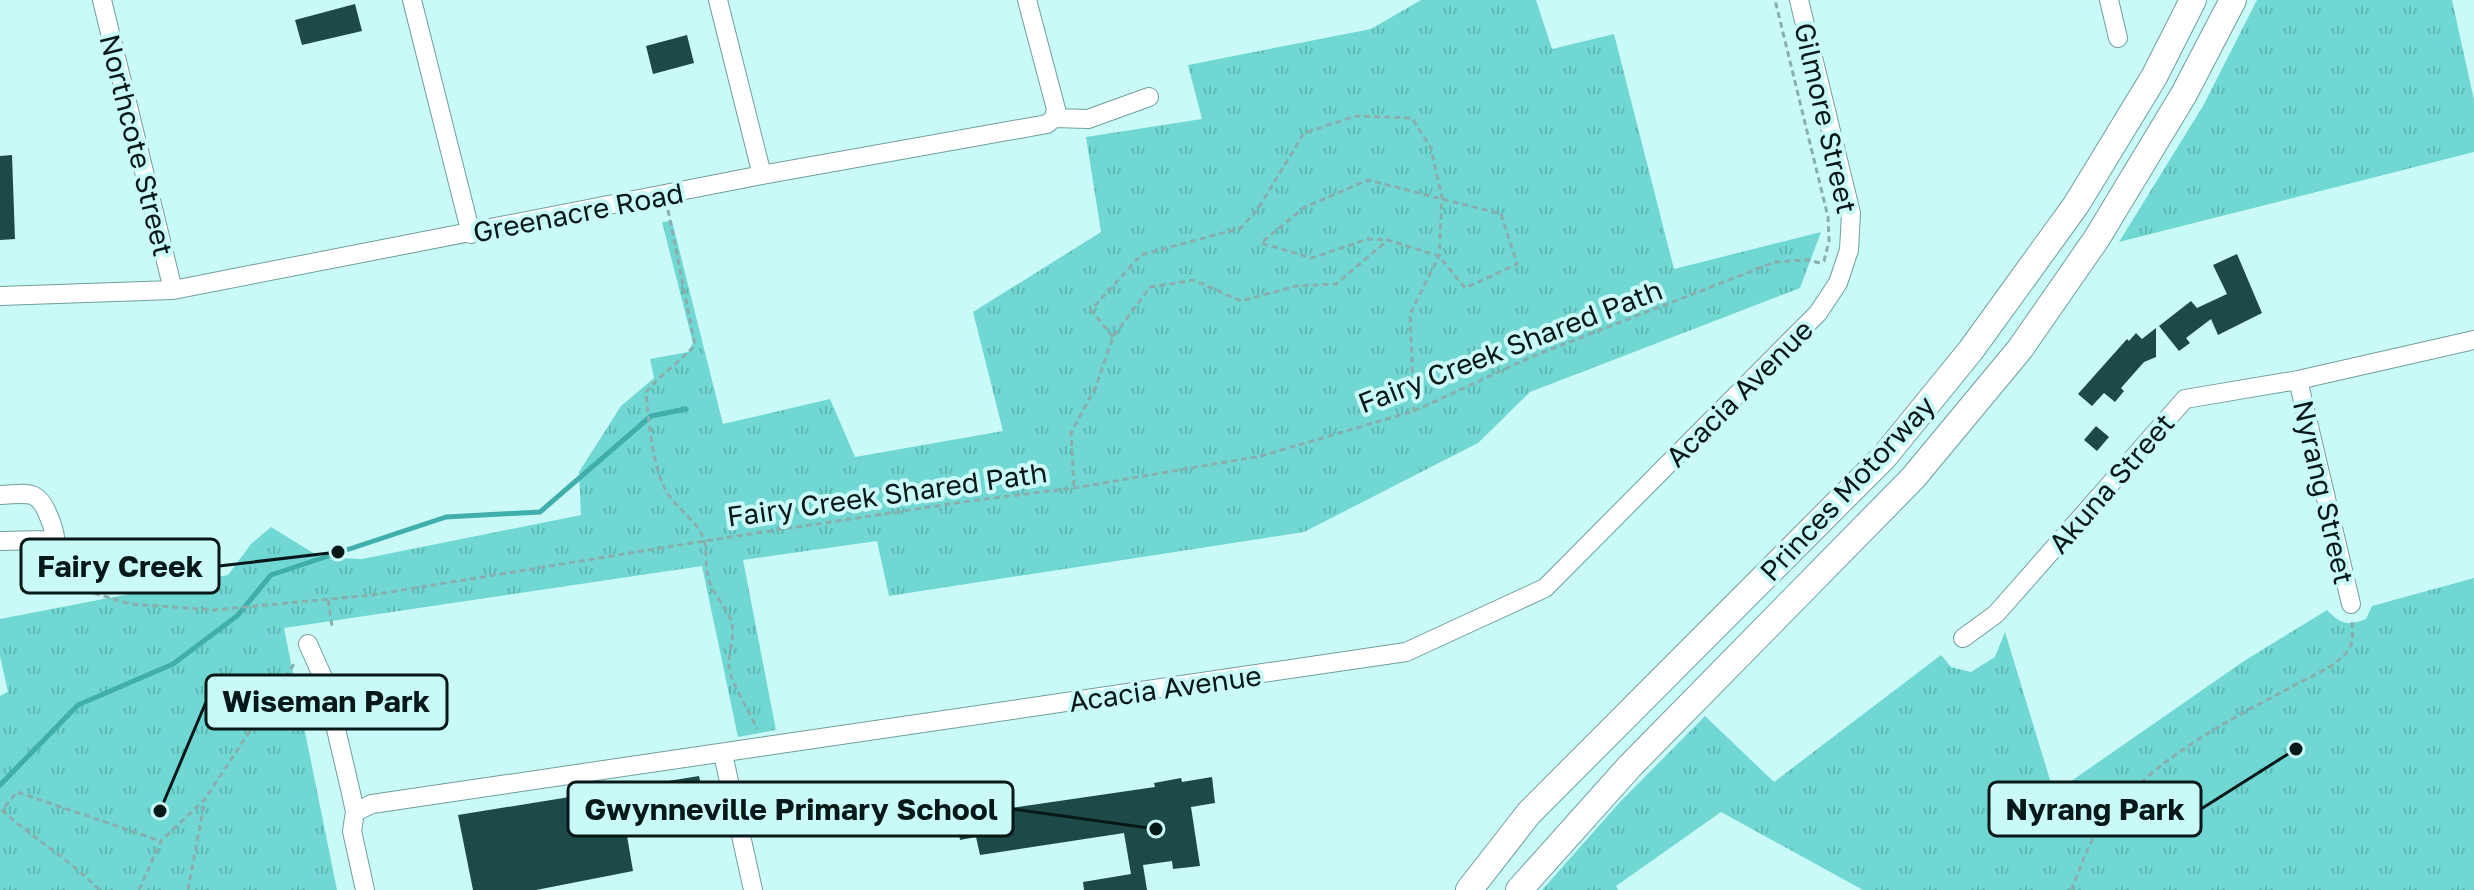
<svg xmlns="http://www.w3.org/2000/svg" width="2474" height="890" font-family="'Golos Text',sans-serif">
	<style>
		.grass { fill: url(#grass-tufts) }
		.lines { fill: none; stroke-linecap: round; stroke-linejoin: round }
		.stream { stroke: #40afac; stroke-width: 5 }
		.building { fill: #1d4a49 }
		.minor-casing { stroke: #709e9c; stroke-width: 20 }
		.highway-casing { stroke: #709e9c; stroke-width: 28 }
		.path { stroke: #88afad; stroke-width: 3; stroke-dasharray: 6 4; stroke-linecap: butt }
		.minor { stroke: #fff; stroke-width: 18 }
		.highway { stroke: #fff; stroke-width: 26 }
		.labels { text-anchor: middle; dominant-baseline: central; stroke-width: 8; stroke-linejoin: round; paint-order: stroke }
		.street-label { font-size: 28px; fill: #061818; stroke: #c9faf7 }
		.leader { fill: none; stroke: #061818; stroke-width: 3 }
		.callout-dot { fill: #061818; stroke: #c9faf7; stroke-width: 3 }
		.callout { fill: #c9faf7; stroke: #061818; stroke-width: 3 }
		.callout-label { font-size: 30px; text-anchor: middle; font-weight: bold; fill: #061818 }
	</style>
	<defs>
		<pattern id="grass-tufts" width="24" height="20" patternUnits="userSpaceOnUse" patternTransform="scale(2)"><rect width="24" height="20" fill="#71d7d3"/><path d="M3 7l-1-3M5 7V3M7 7l1-3M15 17l-1-3M17 17v-4M19 17l1-3" fill="none" stroke="#60b8b4"/></pattern>
	</defs>
	<rect width="100%" height="100%" fill="#c9faf7"/>
	<path class="grass" d="M1421,0h115l16,49 62,-15 60,235 147,-37 -21,56 -270,104 -52,51 -174,89 -415,64 -12,-55 -134,19 33,170 -38,7 -36,-171 -418,62 53,262h-337v-194l8,-4 -8,-36v-37l228,-44 23,-31 20,-17 49,30 42,2 219,-44 -2,-43 42,-66 33,-28 -4,-19 38,-7 5,-9 -31,-121 10,-1 51,203 107,-25 25,58 148,-26 -30,-119 128,-80 -15,-95 116,-18 -14,-54 183,-36z
		M2257,0h195l22,100v52l-355,90 84,-136z
		M2474,578v312h-611l-142,-78 -105,74 2,4h-76l78,-88 85,-86 69,66 167,-127 10,12 20,5 24,-15 10,-25 49,161 190,-132 83,-51c13,14 21,16 39,9l6,-13z"/>
	<g class="lines">
		<path class="stream" d="M0,785l78,-80 95,-41 64,-48 34,-41 175,-58 94,-5 111,-96 35,-7"/>
	</g>
	<path class="building" d="M355,4l7,27 -60,14 -7,-25z
		M687,35l7,28 -41,11 -7,-28z
		M12,155l3,84 -15,1v-84z
		M2237,254l25,59 -44,22 -7,-16 -25,19 4,5 -11,8 -20,-25 32,-25 6,7 30,-14 -14,-29z
		M2156,328v29l-12,5 -23,26 3,3 -9,11 -11,-9 -12,13 -14,-12 49,-55 2,2 7,-8 6,6z
		M2096,426l13,11 -12,14 -13,-11z
		M699,776l8,37 -81,17 7,41 -97,19h-63l-15,-75z
		M1212,777l3,26 -24,4 9,59 -27,3 -1,-8 -29,4 4,25h-63l-1,-8 48,-8 -7,-41 -144,22 -4,-18 -16,3 -4,-24 199,-29 -1,-4 27,-5 1,4z"/>
	<g class="lines">
		<g class="minor-casing">
			<path id="minor" d="M102,0l71,290
				M412,0l59,234
				M718,0l44,175
				M1027,0l29,109 -2,9
				M2109,0l9,38
				M0,296l173,-6 589,-115 285,-51 7,-6 34,1 61,-22
				M2298,380l53,224
				M0,495c28,-1 38,-7 49,22 3,7 5,12 6,20l-7,3 -48,1
				M1963,638l33,-24 189,-215 113,-19 176,-40
				M308,644l17,38 26,111 4,19 -3,19 13,59
				M723,754l30,136
				M355,812l17,-8 1034,-152 139,-64 273,-275 20,-30 11,-33 2,-37 -52,-213"/>
		</g>
		<g class="highway-casing">
			<path id="highway" d="M1469,890l60,-77 355,-356 87,-107 105,-145 78,-128 39,-77
				M1519,890l111,-124 283,-288 107,-129 77,-111 87,-144 49,-94"/>
		</g>
		<path class="path" d="M668,210l27,135c-15,17 -34,29 -49,47 2,26 7,75 19,97 10,19 35,33 40,54 2,12 0,25 4,37 4,15 19,28 23,44 3,14 -4,29 -3,43 1,14 21,45 28,62
			M1113,337l-22,-27 50,-55 100,-27 17,-19 46,-76 52,-17 56,2 19,30 11,50 -3,58 -29,58 4,97
			M1074,486l-3,-53 25,-47 17,-49 37,-50 44,-7 47,21 55,-15 40,-2 52,-44 51,16 26,32 52,-24 -16,-50 -133,-34 -63,27 -44,36 51,15 56,-19 20,1
			M94,593l36,11 84,6 158,-15 332,-54 259,-39 111,-14 187,-32 153,-45 117,-54 244,-95 33,-2 12,3 4,-2 5,-20 -1,-24 -53,-217
			M328,600l4,26
			M99,890c-29,-31 -66,-51 -97,-80l15,-18 144,49
			M139,890l22,-49 44,-42 91,-138
			M188,890l17,-91
			M2071,890c9,-20 16,-45 29,-62 55,-77 150,-118 231,-162 21,-16 23,-20 21,-46"/>
		<use href="#minor" class="minor"/>
		<use href="#highway" class="highway"/>
	</g>
	<g class="labels">
		<g class="street-label">
			<text transform="translate(1826 118) rotate(77)">Gilmore Street</text>
			<text transform="translate(137 145) rotate(76)">Northcote Street</text>
			<text transform="translate(578 212) rotate(-11)">Greenacre Road</text>
			<text transform="translate(1510 346) rotate(-21)">Fairy Creek Shared Path</text>
			<text transform="translate(1739 393) rotate(-45)">Acacia Avenue</text>
			<text transform="translate(2111 483) rotate(-49)">Akuna Street</text>
			<text transform="translate(1847 488) rotate(-47)">Princes Motorway</text>
			<text transform="translate(2324 492) rotate(77)">Nyrang Street</text>
			<text transform="translate(887 494) rotate(-8)">Fairy Creek Shared Path</text>
			<text transform="translate(1165 688) rotate(-8)">Acacia Avenue</text>
		</g>
	</g>
	<path class="leader" d="M338 552L219 566M160 811L206 702M2296 749L2201 809M1156 829L1013 809"/>
	<g class="callout-dot">
		<circle cx="338" cy="552" r="8"/>
		<circle cx="160" cy="811" r="8"/>
		<circle cx="2296" cy="749" r="8"/>
		<circle cx="1156" cy="829" r="8"/>
	</g>
	<g class="callout">
		<rect x="21" y="539" width="198" height="54" rx="8"/>
		<rect x="206" y="675" width="241" height="54" rx="8"/>
		<rect x="1989" y="782" width="212" height="54" rx="8"/>
		<rect x="568" y="782" width="445" height="54" rx="8"/>
	</g>
	<g class="callout-label">
		<text x="120" y="577">Fairy Creek</text>
		<text x="326" y="712">Wiseman Park</text>
		<text x="2095" y="820">Nyrang Park</text>
		<text x="791" y="820">Gwynneville Primary School</text>
	</g>
</svg>
